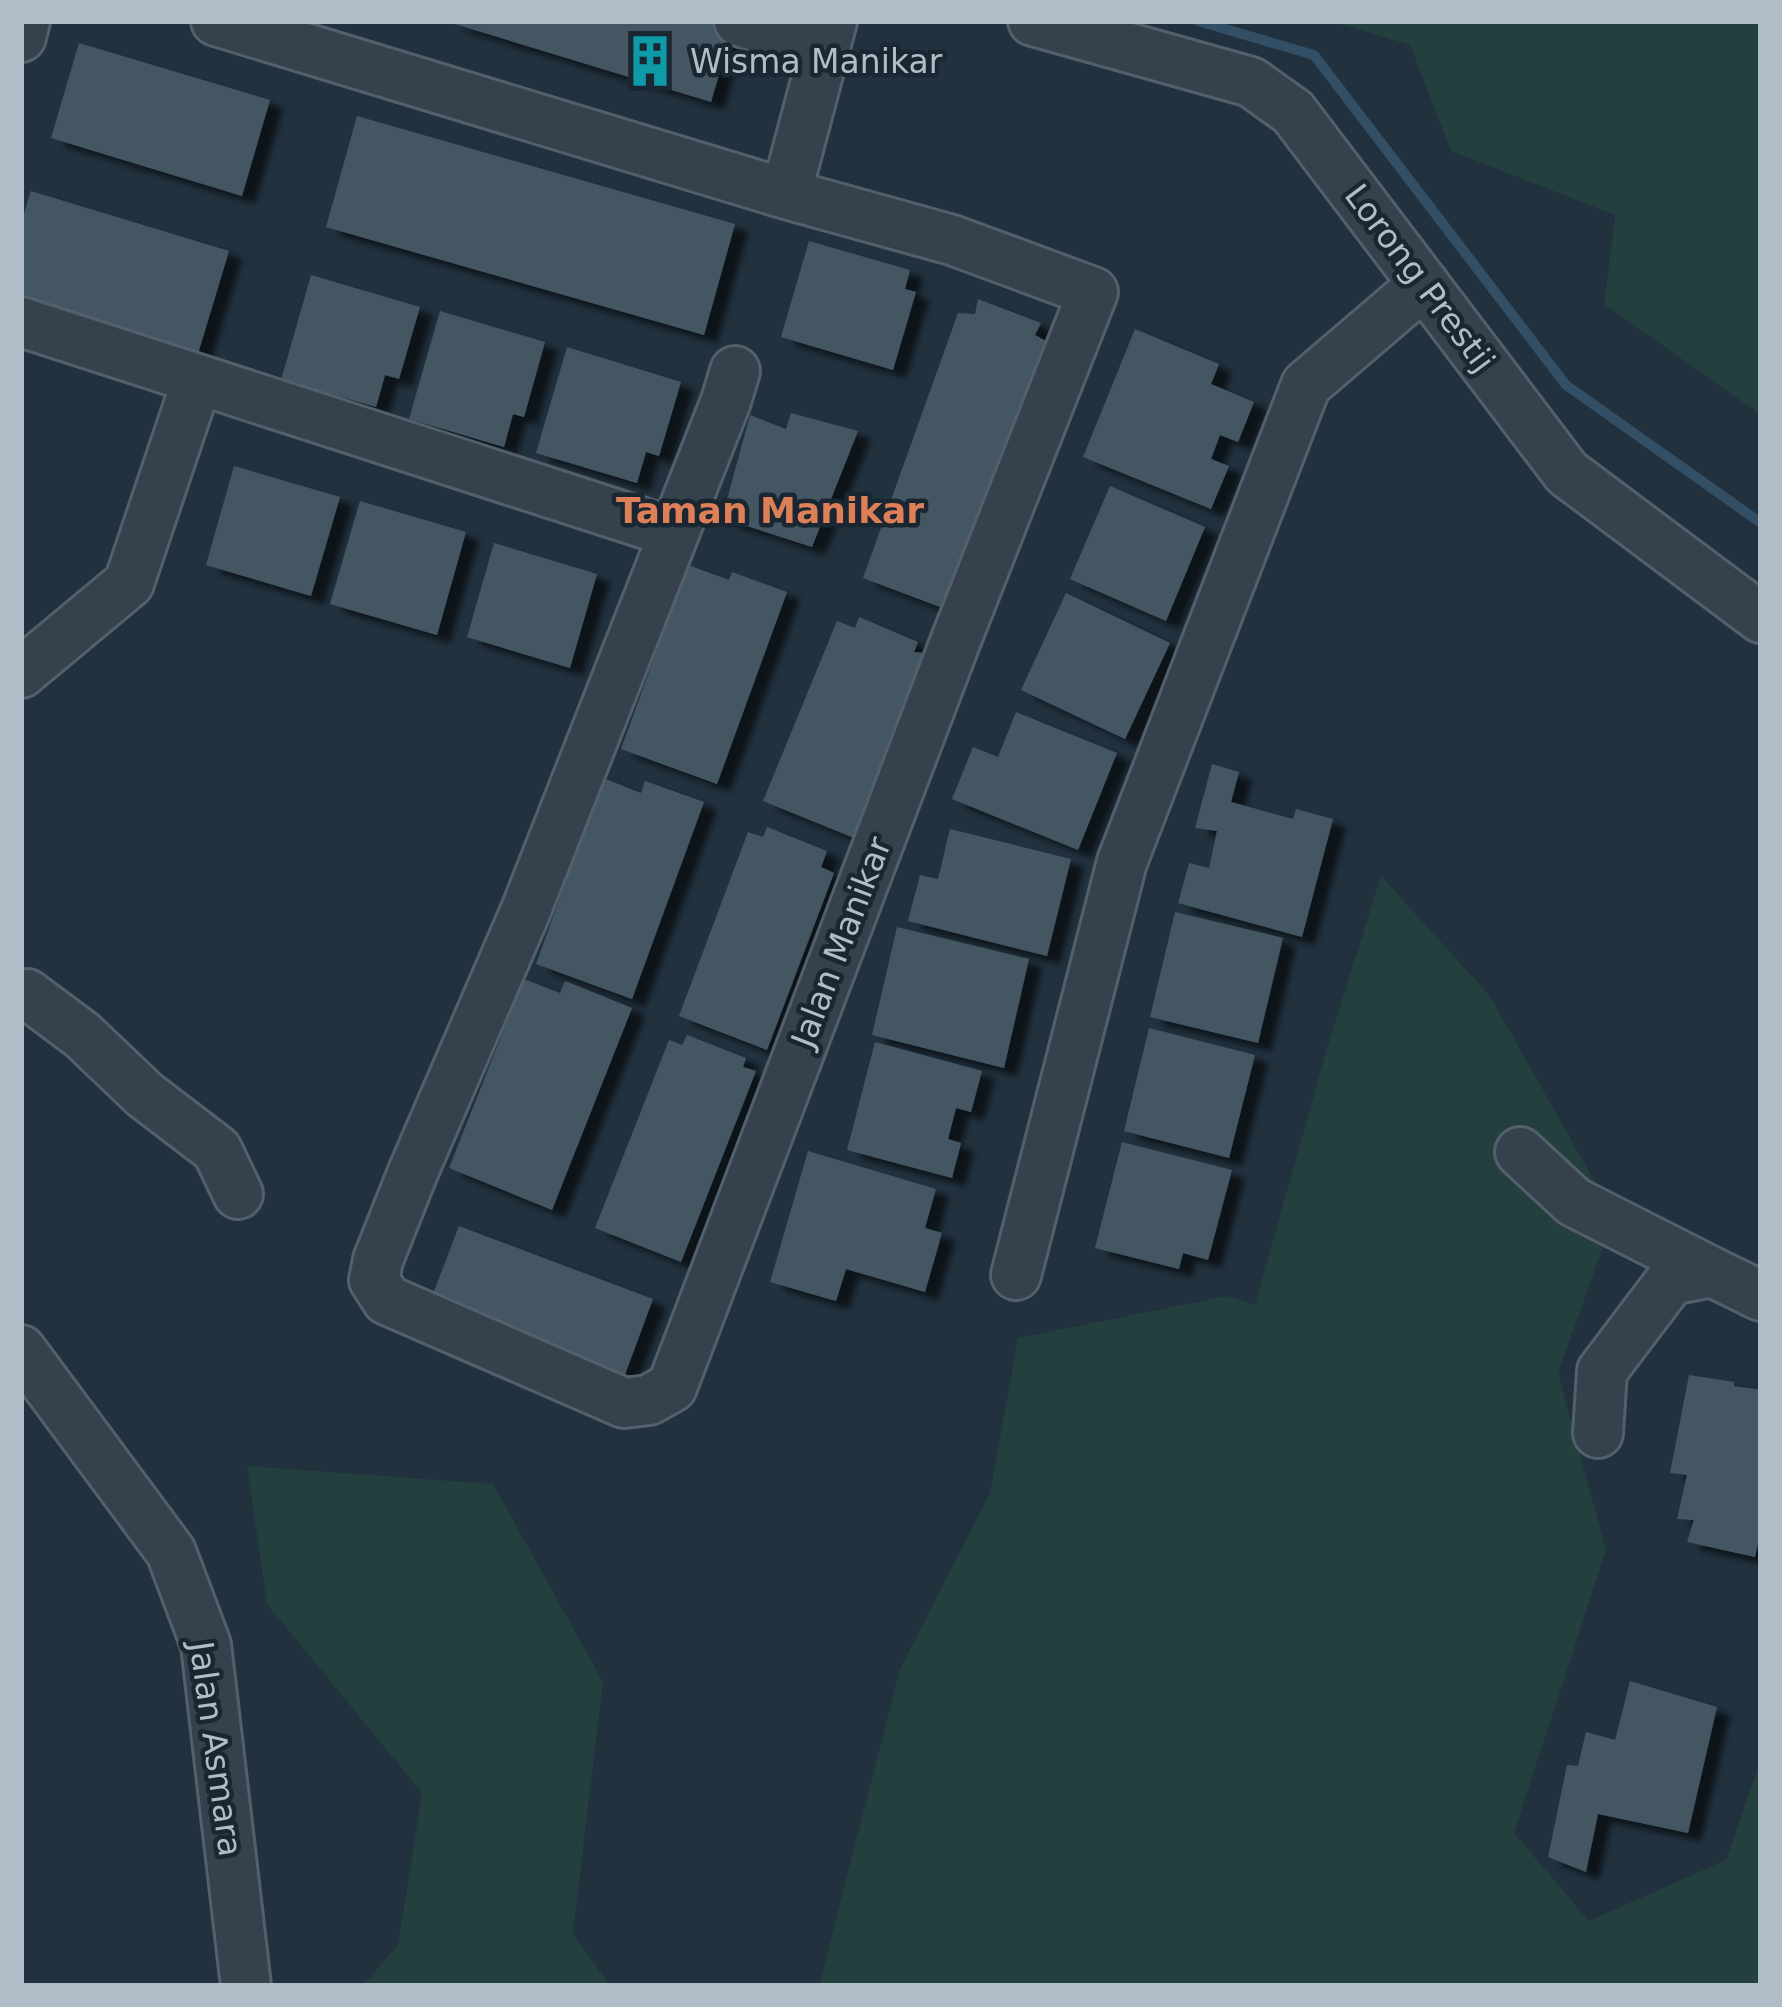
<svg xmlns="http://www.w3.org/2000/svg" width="1782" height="2007" font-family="'DejaVu Sans',sans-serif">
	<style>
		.green { fill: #233f3e }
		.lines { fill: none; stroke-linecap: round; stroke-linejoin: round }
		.stream { stroke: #334f66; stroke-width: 10 }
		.building { fill: #445764; filter: url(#shadow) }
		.minor-casing { stroke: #53606b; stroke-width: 54 }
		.minor { stroke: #35424e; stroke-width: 48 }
		.labels { text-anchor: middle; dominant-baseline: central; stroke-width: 9; stroke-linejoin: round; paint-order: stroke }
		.poi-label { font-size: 33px; fill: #b0bdc9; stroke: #1a2732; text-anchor: start }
		.street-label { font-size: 33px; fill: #b0bdc9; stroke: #1a2732 }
		.neighbourhood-label { font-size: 36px; font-weight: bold; fill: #de8057; stroke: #1a2732 }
	</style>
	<defs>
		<filter id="shadow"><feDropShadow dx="13" dy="8" stdDeviation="3" flood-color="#0009"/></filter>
	</defs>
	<rect width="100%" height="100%" fill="#21313e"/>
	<path class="green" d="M1331,21h430v394l-157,-111 11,-89 -164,-64 -41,-106z
		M1381,876l109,120 124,220 -56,157 48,177 -92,283 75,88 137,-61 35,-101v227h-942l81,-317 90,-176 28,-155 209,-42 28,9 73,-260z
		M247,1466l246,18 110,198 -30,251 37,53h-248l36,-41 24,-152 -155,-189z"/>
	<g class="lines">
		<path class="stream" d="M1198,21l116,34 252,330 195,138"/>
	</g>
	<path class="building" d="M445,21h290l-24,81z
		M79,43l191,57 -28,96 -191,-58z
		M357,116l378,108 -31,111 -378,-108z
		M31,191l198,60 -32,106 -176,-54v-80z
		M809,241l101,29 -5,19 11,3 -23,78 -112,-33z
		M311,275l109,32 -21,72 -14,-4 -9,32 -95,-27z
		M978,299l63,24 -6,12 16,9 -103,266 -85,-32 95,-265 17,1z
		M440,311l105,31 -21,75 -11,-3 -9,33 -95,-28z
		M1135,329l84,35 -8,20 43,18 -16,40 -18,-7 -9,24 18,7 -18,43 -128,-52z
		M567,347l114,35 -22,74 -13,-4 -9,31 -101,-30z
		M791,413l67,18 -46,116 -90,-29 28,-103 36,14z
		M234,466l106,31 -29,99 -105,-31z
		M1110,486l95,41 -39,94 -96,-42z
		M360,501l106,31 -29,103 -107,-31z
		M494,543l103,31 -27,94 -103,-31z
		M688,565l41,15 3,-8 55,20 -70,192 -96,-35z
		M1066,593l104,50 -45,96 -104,-49z
		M859,617l59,25 -4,10 20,2 -75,186 -96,-39 74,-180 18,7z
		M1016,712l101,41 -39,97 -126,-51 21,-52 25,10z
		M1212,764l27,8 -8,30 62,17 3,-10 37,10 -31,118 -124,-34 11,-40 20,5 8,-37 -22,-3z
		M603,778l38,15 4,-12 59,21 -72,197 -96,-35z
		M767,827l60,24 -6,16 13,6 -67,177 -88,-34 69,-184 15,5z
		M950,829l121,30 -24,97 -139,-35 12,-46 18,4z
		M1175,912l108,26 -25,105 -108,-26z
		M897,927l132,32 -25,109 -132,-33z
		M524,979l36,14 5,-12 67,27 -80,202 -103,-42z
		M1149,1028l106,27 -26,103 -105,-27z
		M687,1035l59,23 -3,9 13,4 -75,191 -86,-34 74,-188 13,5z
		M875,1042l107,29 -11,41 -15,-4 -8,31 13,4 -9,35 -105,-28z
		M1122,1142l110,28 -24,90 -25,-7 -4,16 -84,-21z
		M808,1151l128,38 -11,39 17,5 -17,59 -79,-23 -10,32 -66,-19z
		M459,1226l194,73 -33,89 -195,-73z
		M1689,1375l45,7v4l27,4v139l-6,28 -68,-15 7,-22 -17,-1 10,-44 -17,-2z
		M1630,1681l87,26 -29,126 -90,-19 -12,58 -38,-15 19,-92 11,1 8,-34 29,8z"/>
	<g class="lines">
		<g class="minor-casing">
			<path id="minor" d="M216,21l570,173 166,46 141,52 -139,353 -282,742 -23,13 -25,3 -237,-103 -13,-20 4,-20 35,-88 113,-262 200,-509 9,-30
				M739,21l85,28
				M1033,21l218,61 42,30 274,361 194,145
				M21,37l4,-16
				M786,194l46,-173
				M21,322l653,211
				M21,673l108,-90 68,-202
				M21,995l6,-1 55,41 63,60 72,55 21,44
				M1520,1152l54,50 138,70
				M1016,1275l106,-413 184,-477 118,-101
				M21,1350l150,202 35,93 40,341
				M1598,1433l4,-62 69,-91 41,-8 49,24"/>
		</g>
		<use href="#minor" class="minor"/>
	</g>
	<defs>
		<g id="building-bare" transform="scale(4.14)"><path d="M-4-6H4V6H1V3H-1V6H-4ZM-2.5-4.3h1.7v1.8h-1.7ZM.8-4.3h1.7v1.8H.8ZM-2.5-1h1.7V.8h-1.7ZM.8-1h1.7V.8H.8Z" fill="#0f9aa8" stroke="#1a2732" stroke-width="2.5" paint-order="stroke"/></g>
	</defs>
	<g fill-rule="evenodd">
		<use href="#building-bare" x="650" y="61"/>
	</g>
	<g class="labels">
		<g class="poi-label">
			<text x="690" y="61">Wisma Manikar</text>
		</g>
		<g class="street-label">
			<text transform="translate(1420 278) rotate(53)">Lorong Prestij</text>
			<text transform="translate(841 942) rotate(-69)">Jalan Manikar</text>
			<text transform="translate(216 1749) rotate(82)">Jalan Asmara</text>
		</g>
		<g class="neighbourhood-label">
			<text x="770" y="510">Taman Manikar</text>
		</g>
	</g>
	<rect width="1782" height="2007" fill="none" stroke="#b0bdc9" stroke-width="48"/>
</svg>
